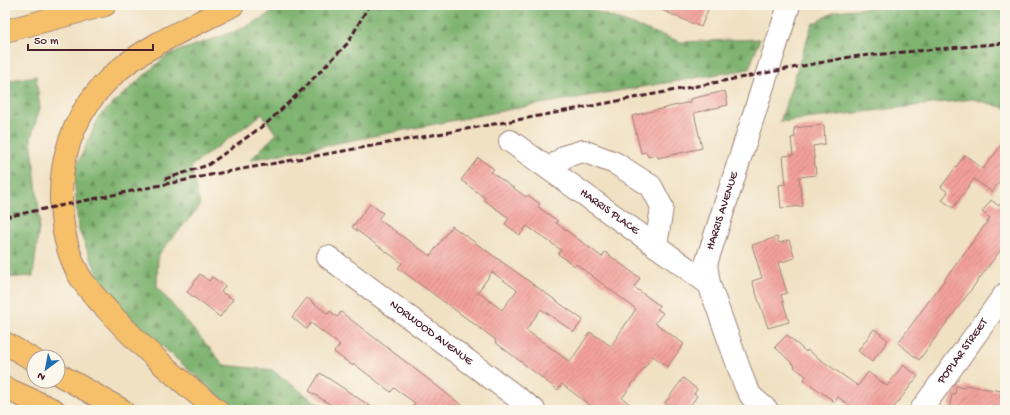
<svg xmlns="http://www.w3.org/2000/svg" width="1010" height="415" viewBox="0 0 1010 415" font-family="'Gochi Hand',sans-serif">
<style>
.forest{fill:url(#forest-firs);stroke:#64694e}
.building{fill:url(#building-hatch);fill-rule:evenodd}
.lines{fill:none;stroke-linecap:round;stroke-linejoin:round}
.minor-casing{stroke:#9d8077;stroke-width:24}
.highway-casing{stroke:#9d8077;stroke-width:24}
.minor{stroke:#fff;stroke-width:22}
.highway{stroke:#f6c06b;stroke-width:22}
.rail{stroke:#4a1f2b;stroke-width:3;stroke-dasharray:6 3;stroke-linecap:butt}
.labels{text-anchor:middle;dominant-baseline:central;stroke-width:4;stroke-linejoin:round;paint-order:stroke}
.street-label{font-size:12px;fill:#4a1f2b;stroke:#fbf7ec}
</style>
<defs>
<pattern id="forest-firs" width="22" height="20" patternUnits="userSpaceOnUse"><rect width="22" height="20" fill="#7eb370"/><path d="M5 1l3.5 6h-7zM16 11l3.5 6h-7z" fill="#69915c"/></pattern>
<pattern id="building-hatch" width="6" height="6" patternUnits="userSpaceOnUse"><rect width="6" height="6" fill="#f3a09b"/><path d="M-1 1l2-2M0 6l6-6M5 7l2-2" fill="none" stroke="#c7827f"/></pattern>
</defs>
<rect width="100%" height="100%" fill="#fbf7ec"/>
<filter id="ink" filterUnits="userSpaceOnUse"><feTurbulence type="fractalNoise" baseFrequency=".025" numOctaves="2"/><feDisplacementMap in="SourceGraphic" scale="8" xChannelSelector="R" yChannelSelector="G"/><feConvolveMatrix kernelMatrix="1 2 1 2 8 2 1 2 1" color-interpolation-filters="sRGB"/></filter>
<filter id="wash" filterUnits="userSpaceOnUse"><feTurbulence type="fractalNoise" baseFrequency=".012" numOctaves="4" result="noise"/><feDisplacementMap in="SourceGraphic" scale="16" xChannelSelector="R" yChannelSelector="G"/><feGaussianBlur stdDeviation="0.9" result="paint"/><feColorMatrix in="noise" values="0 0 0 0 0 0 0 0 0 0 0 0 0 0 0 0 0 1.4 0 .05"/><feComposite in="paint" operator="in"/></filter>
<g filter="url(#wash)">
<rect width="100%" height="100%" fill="#f0e1c3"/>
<!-- forest -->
<path class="forest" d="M285,5H578L681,42L760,39L749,69L528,106L250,160L276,134L262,114L191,166L200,206L158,255L157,287L224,365L272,370L326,410H237L218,396L107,297L78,228L74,172L99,116L167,55L244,28Z
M897,5H1005V108L973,99L780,122L812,24L836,11Z
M36,76L40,108L31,138L40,220L33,276L5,278V81Z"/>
<g id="blocks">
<!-- building -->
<path class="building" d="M650,5H710L701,27Z
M725,91L728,105L694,113L702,148L658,158L657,155L648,157L646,152L641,153L632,116L690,102V99Z
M824,125L825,144L813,146L816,175L799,177L803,206L781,208L779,185L786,184L783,156L793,155L791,138L795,137L794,128Z
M1005,140V174L992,192L974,179L953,208L942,200L948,192L941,187L965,155L983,169Z
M478,158L494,169L491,172L526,197L528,195L540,204L538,207L558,221L556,223L570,233L602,257L605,252L640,278L634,287L660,306L657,309L663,313L655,323L684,344L667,367L653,356L622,398L638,410H596L562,384L558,390L495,342L496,340L398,268L402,263L352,227L370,204L383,213L378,219L430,256L452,226L583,320L574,332L541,309L526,330L570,362L590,332L611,346L636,309L576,264L575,266L558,254L561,250L527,226L520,235L505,224L509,218L484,200L485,198L461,180ZM492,272L517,290L502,310L478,292Z
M1005,197V244L919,360L898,343L990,218L982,212L991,200L999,206Z
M777,237L779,243L789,240L795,258L778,263L787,293L781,295L789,322L768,328L752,281L762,278L752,245Z
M200,274L209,281L212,277L225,286L221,292L233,299L220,317L187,292Z
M307,298L328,314L330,311L337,317L341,312L468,410H410L415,403L394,388L391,392L354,364L353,366L334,352L340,345L311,323L306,329L292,317Z
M874,329L888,340L872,362L858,351Z
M787,335L806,352L807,350L858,386L868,372L887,386L903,365L918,376L892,410H856L838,397L835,402L804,380L806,376L794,367L795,366L775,347Z
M320,373L337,384L376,410H339L309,391Z
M683,378L697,389L694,394L697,396L687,410H675L665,403Z
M965,385L1001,391L1000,395L1005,396V410H949L952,394H955L956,386L964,388Z"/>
</g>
</g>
<g filter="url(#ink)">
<use href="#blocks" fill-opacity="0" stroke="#9d8077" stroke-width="1"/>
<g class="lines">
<!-- minor casing -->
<g class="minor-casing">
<g id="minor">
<path id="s1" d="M510,141L709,284"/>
<path d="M549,169L566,156L583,151L615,163L651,186L662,207L656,246"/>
<path id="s2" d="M328,257L534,410"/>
<path id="s3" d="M767,410L751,396L745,385L709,284L706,264L789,5"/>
<path id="s4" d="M921,410L1005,294"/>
</g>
</g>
<!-- highway casing -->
<g class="highway-casing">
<path id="highway" d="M5,31L105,5
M5,343L34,360
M58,374L122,410
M5,388L54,410
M217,410C181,381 146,352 114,317C102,304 88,291 79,275C62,244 58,204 63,169C69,129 89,95 120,69C153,42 196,25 233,5"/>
</g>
<!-- minor -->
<use href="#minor" class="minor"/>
<!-- highway -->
<use href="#highway" class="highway"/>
<!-- rail -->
<path class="rail" d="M165,179L208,165L267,123L303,89L348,43L369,5
M5,217L220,173L528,118L850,57L1005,43"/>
</g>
</g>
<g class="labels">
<!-- street labels -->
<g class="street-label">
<text stroke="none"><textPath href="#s3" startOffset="217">HARRIS AVENUE</textPath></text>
<text stroke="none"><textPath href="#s1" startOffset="122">HARRIS PLACE</textPath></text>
<text stroke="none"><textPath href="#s2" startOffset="128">NORWOOD AVENUE</textPath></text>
<text stroke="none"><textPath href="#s4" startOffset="72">POPLAR STREET</textPath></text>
</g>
</g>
<!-- margin -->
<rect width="1010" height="415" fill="none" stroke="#fbf7ec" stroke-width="20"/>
<!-- north arrow -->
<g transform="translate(46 369) rotate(212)"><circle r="19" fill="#fbf7ec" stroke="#b4a19f"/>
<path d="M0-3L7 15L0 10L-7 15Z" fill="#1f6fb2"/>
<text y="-6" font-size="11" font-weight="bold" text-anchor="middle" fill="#4a1f2b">N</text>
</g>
<!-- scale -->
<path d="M28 44v6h125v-6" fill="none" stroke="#4a1f2b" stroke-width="2"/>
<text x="34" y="44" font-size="12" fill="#4a1f2b" stroke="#fbf7ec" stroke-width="3" paint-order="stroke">50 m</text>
</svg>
